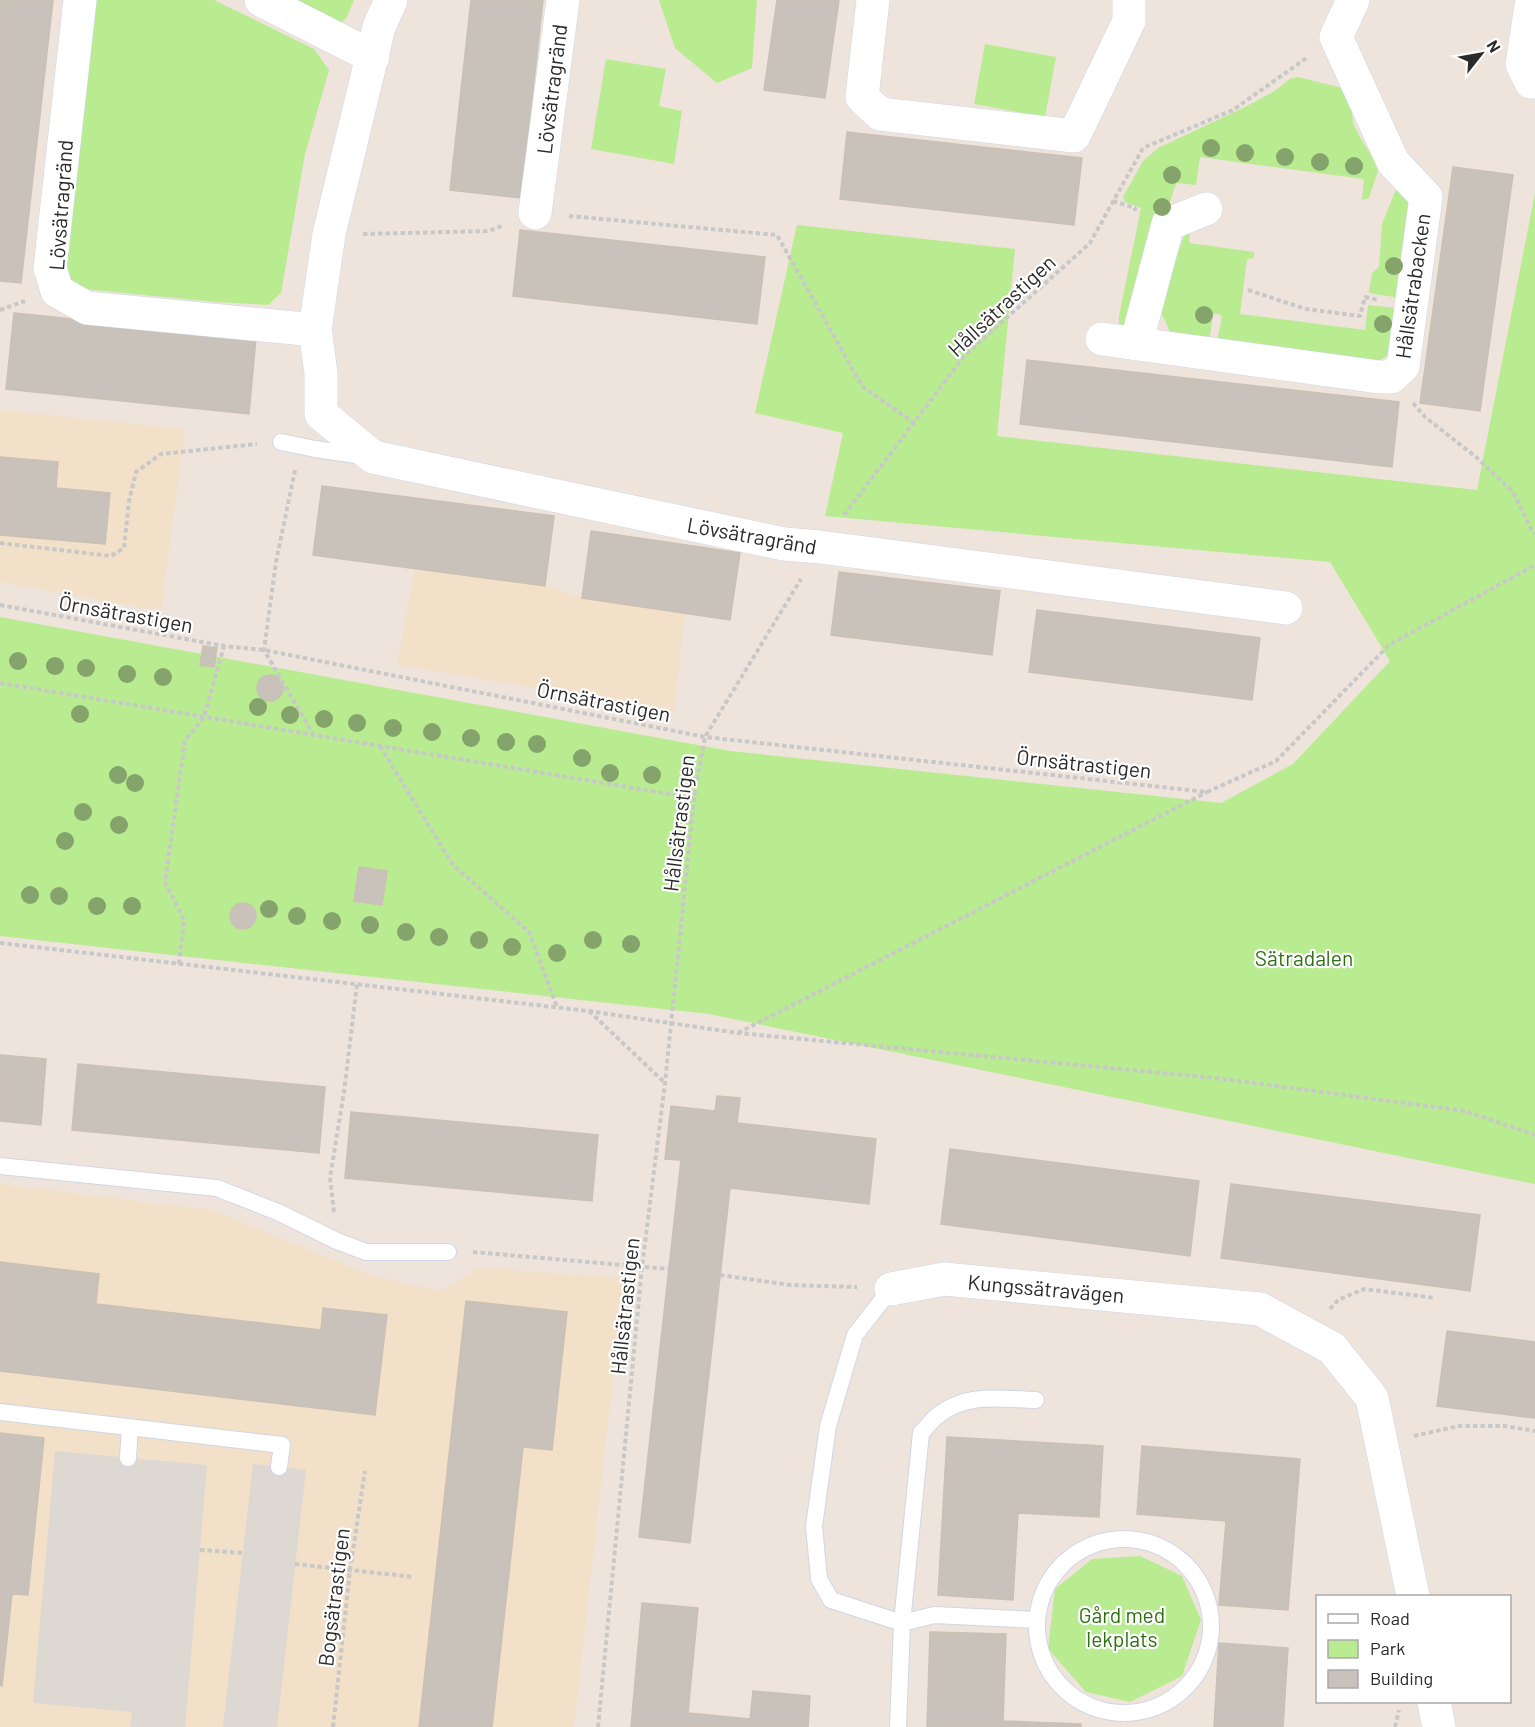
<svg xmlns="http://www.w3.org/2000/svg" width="1535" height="1727" viewBox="0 0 1535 1727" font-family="Barlow,sans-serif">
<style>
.education{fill:#f2e0c9}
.green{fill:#b9eb91}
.plaza{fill:#ded8d3}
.building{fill:#c9c2ba;stroke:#cac0b4;stroke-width:1.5}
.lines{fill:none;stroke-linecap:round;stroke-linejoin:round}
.lane-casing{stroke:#d0d6e5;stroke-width:18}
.street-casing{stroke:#d0d6e5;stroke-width:34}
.path{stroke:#c8c8c8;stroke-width:4;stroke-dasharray:4.5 3;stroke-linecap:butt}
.lane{stroke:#fff;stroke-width:16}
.street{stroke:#fff;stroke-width:33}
.tree{fill:#85a46c}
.labels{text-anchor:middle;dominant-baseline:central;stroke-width:4.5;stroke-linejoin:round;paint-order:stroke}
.street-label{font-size:21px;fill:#2b2b2b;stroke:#fff}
.park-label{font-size:21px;fill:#2f7012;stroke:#fff}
</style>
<rect width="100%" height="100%" fill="#eee4db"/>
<!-- education -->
<path class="education" d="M0,410L185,429L161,611L0,582Z
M415,569L545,586L582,598L685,613L674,711L397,665Z
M0,1184L212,1210L373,1276L441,1291L479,1268L624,1278L574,1727H0Z"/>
<!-- green -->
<path class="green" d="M92,0H214L314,49L329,70L305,154L281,293L268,305L216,302L63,287Z
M261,0H354L346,19L327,32Z
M659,0H757L752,68L717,83L675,48Z
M985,44L1056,57L1045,117L974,104Z
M606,59L666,69L659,106L682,111L674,164L591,149Z
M1298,77L1350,90L1353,123L1361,139L1373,158L1378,171L1369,198L1362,200L1364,179L1200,157L1196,185L1176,183L1131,325L1125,326L1119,324V316L1141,208L1125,202L1123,197L1143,161L1158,148L1245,107L1273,92L1290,79Z
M1398,184L1412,188L1406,299L1369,293L1372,273L1379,267L1382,224Z
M1535,193V1184L709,1014L0,936V617L730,751L1221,803L1293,764L1390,661L1330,562L825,516L843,433L755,413L797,225L1015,249L997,436L1477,490Z
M1188,224L1191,225L1189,243L1254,252V258L1247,259L1240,314L1365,330L1368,305L1405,309L1389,355L1378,361L1216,346L1222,317L1219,314H1213L1209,344L1183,342L1169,330L1161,312L1164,294Z
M1140,1556L1182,1576L1201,1620L1182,1676L1130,1702L1086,1692L1048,1649L1055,1589L1092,1559Z"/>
<!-- plaza -->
<path class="plaza" d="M55,1451L207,1465L185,1727H130L132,1712L33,1703Z
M253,1464L306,1470L277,1727H223Z"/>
<!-- building -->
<path class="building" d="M0,0H53L21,283L0,281Z
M471,0H543L521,198L450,190Z
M777,0H839L825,98L764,90Z
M847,132L1082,158L1074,225L840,199Z
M1453,167L1513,175L1480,411L1420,403Z
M520,230L765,257L757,324L513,296Z
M14,313L256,338L249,414L6,389Z
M1027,360L1399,402L1392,467L1020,424Z
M0,457L58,462L56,488L110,493L105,544L0,535Z
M322,486L554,516L545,586L313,555Z
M591,531L740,553L730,620L582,598Z
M839,572L1000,591L992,655L831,635Z
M1037,610L1260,638L1252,700L1029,672Z
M203,646L217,648L214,667L200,665Z
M257 688a13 13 0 1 1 26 0a13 13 0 1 1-26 0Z
M359,867L387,871L382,905L354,901Z
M230 916a13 13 0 1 1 26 0a13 13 0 1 1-26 0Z
M0,1055L46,1059L41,1125L0,1121Z
M78,1064L325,1087L319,1153L72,1130Z
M717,1096L740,1098L737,1123L876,1139L869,1204L730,1188L690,1543L639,1537L681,1160L665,1159L671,1106L715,1111Z
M351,1112L598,1135L592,1201L345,1178Z
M950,1149L1199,1181L1190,1256L941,1224Z
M1231,1184L1480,1215L1470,1291L1221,1258Z
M0,1262L99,1274L96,1304L321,1330L323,1308L387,1315L375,1415L0,1371Z
M466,1301L567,1312L552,1450L523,1447L492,1727H419Z
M1447,1331L1535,1342V1418L1437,1406Z
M0,1433L44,1438L28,1595L12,1594L2,1686L0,1685Z
M947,1437L1103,1446L1099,1517L1018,1513L1013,1600L938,1595Z
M1142,1446L1300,1459L1288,1610L1219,1605L1226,1521L1137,1514Z
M642,1603L698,1608L688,1713L750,1719L753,1691L810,1696L808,1727H631Z
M930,1632L1006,1634L1003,1721L1081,1724V1727H927Z
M1219,1643L1288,1648L1283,1727H1214Z"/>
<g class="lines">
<!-- lane casing -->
<g class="lane-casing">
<path id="lane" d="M281,442L315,449L363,456
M0,1166L217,1188L280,1213L337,1241L366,1252H448
M891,1289L855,1335L828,1426L814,1526L819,1579L831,1600L902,1623L934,1615L1037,1620
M0,1412L282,1445L279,1467
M128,1458L130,1427
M1037 1626a87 87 0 1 1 174 0a87 87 0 1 1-174 0Z
M898,1727L902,1623L921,1433C926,1428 931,1421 937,1416C967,1392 1000,1399 1036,1400"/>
</g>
<!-- street casing -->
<g class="street-casing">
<path id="street" d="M80,0L50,268L57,291L87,308L315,330
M261,0L373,57
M391,0L379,27L329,234L315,330L321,373V414L373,457L784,544L820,547L1286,608
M873,0L862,97L880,114L1074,136L1129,21V0
M1532,0L1522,64L1531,82H1535
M535,213L563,0
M1102,339L1379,377H1391L1403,366L1426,197L1393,162L1336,37L1353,0
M1136,344L1168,224L1206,209
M891,1289L944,1279L1260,1309L1332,1348L1372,1398L1413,1596
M1434,1702L1439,1727"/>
</g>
<!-- path -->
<path class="path" d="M1113,201L1135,208V211
M569,216L777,235L862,386L914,423
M363,234L489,231L504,225
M1248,290L1306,309L1360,316L1365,297L1378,300
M0,310L25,301
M1413,403L1425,417L1476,457L1513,492L1532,531L1535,534
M295,470L276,562L264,650L313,734
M844,515L965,355L1090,243L1143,148L1233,110L1308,57
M0,543L111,556L124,548L129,501L136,472L161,454L257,444
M0,605L224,646L264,650L705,737L1207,792L1276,761L1389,645L1535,565
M0,683L694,798
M380,746L453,865L529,932L557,1007
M0,943L588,1011L738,1033L1216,1078L1465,1111L1535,1135
M179,964L184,920L165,882L185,740L204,717L224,646
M589,1011L665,1083
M738,1033L1207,792
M334,1212L330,1178L344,1092L357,984
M473,1252L669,1269
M720,1275L790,1285L857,1287
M1330,1309L1338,1300L1364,1289L1435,1298
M1414,1436L1459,1426H1505L1535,1431
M200,1550L243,1553
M295,1564L414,1577
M333,1727L350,1570L365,1471
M598,1727L642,1267L665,1083L694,798L705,737L801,579
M1395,1727L1399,1710"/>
<!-- lane -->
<use href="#lane" class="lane"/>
<!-- street -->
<use href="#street" class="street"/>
</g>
<!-- trees -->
<g class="tree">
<circle cx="1211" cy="148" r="9"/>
<circle cx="1245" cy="153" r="9"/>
<circle cx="1285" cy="157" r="9"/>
<circle cx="1320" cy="162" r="9"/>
<circle cx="1354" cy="166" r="9"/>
<circle cx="1172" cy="175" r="9"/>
<circle cx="1162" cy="207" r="9"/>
<circle cx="1394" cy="266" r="9"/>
<circle cx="1204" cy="315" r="9"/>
<circle cx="1383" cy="324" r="9"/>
<circle cx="18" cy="661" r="9"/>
<circle cx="55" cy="666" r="9"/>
<circle cx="86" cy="668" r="9"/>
<circle cx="127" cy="674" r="9"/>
<circle cx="163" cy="677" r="9"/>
<circle cx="258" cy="707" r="9"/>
<circle cx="80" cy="714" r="9"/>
<circle cx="290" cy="715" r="9"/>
<circle cx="324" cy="719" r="9"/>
<circle cx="357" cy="723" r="9"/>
<circle cx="393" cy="728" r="9"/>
<circle cx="432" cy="732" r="9"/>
<circle cx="471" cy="738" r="9"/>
<circle cx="506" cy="742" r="9"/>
<circle cx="537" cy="744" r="9"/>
<circle cx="582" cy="758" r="9"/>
<circle cx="610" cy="773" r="9"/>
<circle cx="118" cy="775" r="9"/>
<circle cx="652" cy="775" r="9"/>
<circle cx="135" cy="783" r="9"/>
<circle cx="83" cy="812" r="9"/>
<circle cx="119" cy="825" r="9"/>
<circle cx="65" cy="841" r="9"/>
<circle cx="30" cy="895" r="9"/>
<circle cx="59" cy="896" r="9"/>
<circle cx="97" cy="906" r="9"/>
<circle cx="132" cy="906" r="9"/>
<circle cx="269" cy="909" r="9"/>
<circle cx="297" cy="916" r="9"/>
<circle cx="332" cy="921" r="9"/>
<circle cx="370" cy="925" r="9"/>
<circle cx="406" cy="932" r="9"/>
<circle cx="439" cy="937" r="9"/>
<circle cx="479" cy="940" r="9"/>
<circle cx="593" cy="940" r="9"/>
<circle cx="631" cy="944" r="9"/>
<circle cx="512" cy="947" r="9"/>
<circle cx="557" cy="953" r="9"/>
</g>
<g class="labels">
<!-- street labels -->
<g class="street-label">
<text transform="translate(551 89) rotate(-83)">Lövsätragränd</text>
<text transform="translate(60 205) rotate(-86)">Lövsätragränd</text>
<text transform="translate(1412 286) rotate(-82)">Hållsätrabacken</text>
<text transform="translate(1001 305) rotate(-43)">Hållsätrastigen</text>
<text transform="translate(752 535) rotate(10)">Lövsätragränd</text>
<text transform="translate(126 613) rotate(10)">Örnsätrastigen</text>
<text transform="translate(604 701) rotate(11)">Örnsätrastigen</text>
<text transform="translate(1084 763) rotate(6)">Örnsätrastigen</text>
<text transform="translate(678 823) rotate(-83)">Hållsätrastigen</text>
<text transform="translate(1046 1288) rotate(5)">Kungssätravägen</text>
<text transform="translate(624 1306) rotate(-84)">Hållsätrastigen</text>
<text transform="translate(333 1597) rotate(-83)">Bogsätrastigen</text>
</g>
<!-- park labels -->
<g class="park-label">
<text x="1304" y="957">Sätradalen</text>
<text x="1122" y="1614">Gård med<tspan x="1122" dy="24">lekplats</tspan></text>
</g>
</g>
<!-- legend -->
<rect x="1316" y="1595" width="195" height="108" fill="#ffffff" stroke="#aaaaaa" stroke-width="1.5"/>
<rect x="1328" y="1614" width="30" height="9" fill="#ffffff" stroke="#aaaaaa" stroke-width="1.5"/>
<text x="1370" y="1625" font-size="18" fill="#2b2b2b">Road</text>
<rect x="1328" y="1640" width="30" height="18" fill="#b9eb91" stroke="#aaaaaa" stroke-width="1.5"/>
<text x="1370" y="1655" font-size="18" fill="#2b2b2b">Park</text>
<rect x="1328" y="1670" width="30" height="18" fill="#c9c2ba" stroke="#aaaaaa" stroke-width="1.5"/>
<text x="1370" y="1685" font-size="18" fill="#2b2b2b">Building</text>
<!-- north arrow -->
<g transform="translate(1481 54) rotate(59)" stroke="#ffffff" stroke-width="4.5" paint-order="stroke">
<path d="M0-4.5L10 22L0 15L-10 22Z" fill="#2b2b2b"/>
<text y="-9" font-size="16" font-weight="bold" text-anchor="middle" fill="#2b2b2b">N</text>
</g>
</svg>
